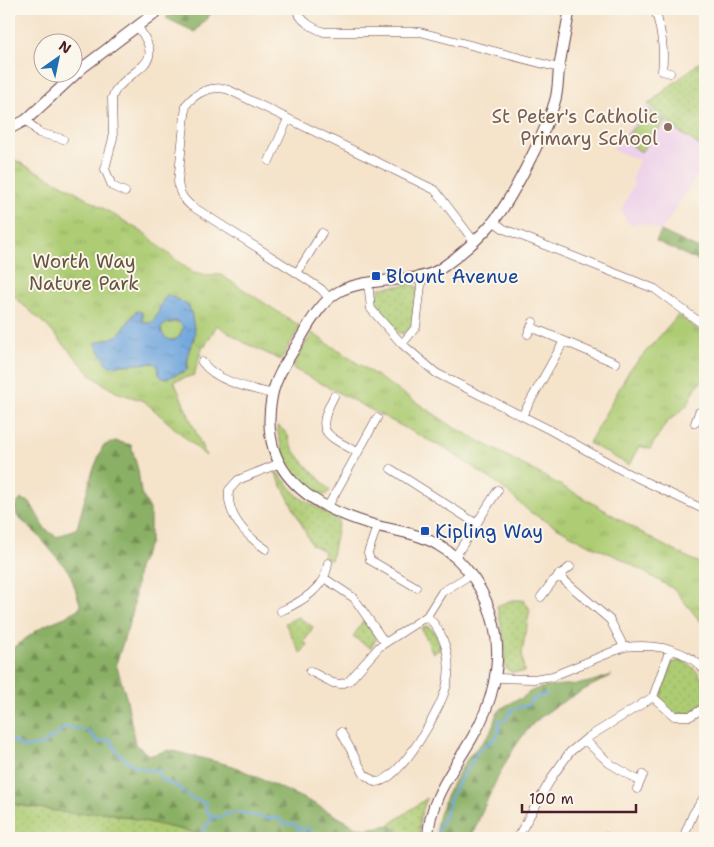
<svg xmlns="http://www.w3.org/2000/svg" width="714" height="847" viewBox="0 0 714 847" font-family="'Shantell Sans',sans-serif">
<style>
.built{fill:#edd0e9}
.grass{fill:url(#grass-dots);stroke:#7c764f}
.forest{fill:url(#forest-firs);stroke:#6a6848}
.park{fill:url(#park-tufts);stroke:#7c764f;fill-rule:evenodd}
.garden{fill:#adcc73;stroke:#7c764f}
.water{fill:url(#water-ripples);stroke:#5c6284;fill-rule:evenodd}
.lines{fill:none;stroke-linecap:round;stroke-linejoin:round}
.stream{stroke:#6fa6dd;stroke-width:2.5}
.street-casing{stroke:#643c43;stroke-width:9}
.secondary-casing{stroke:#643c43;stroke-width:12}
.street{stroke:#fff;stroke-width:8}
.secondary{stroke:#fff;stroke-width:10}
.education-dot{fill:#8d6e63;stroke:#fbf7ec;stroke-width:2}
.transit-dot{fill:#1a4fb4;stroke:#fbf7ec;stroke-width:2}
.labels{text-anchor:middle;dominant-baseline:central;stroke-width:4;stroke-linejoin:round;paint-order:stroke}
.education-label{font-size:19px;fill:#785e54;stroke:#fbf7ec;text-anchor:end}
.park-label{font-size:19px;fill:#685341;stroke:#fbf7ec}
.transit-label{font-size:19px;fill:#164399;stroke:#fbf7ec;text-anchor:start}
</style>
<defs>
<pattern id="grass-dots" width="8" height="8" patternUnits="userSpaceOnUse" patternTransform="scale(1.25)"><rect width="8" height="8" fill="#adcc73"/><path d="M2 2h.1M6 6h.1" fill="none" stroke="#96af64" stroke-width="1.8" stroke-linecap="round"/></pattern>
<pattern id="forest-firs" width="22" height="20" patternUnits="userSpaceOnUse" patternTransform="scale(1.25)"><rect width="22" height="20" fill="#8ab065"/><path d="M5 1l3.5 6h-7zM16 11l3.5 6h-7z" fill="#738f53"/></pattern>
<pattern id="park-tufts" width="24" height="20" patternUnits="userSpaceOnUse" patternTransform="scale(1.25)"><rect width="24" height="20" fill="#adcc73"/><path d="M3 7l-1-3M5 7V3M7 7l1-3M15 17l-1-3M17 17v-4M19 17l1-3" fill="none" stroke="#96af64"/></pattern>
<pattern id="water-ripples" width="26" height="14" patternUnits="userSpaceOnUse" patternTransform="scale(1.25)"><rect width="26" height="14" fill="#6fa6dd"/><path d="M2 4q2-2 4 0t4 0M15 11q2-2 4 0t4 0" fill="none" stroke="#5d87b3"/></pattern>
</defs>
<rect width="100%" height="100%" fill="#fbf7ec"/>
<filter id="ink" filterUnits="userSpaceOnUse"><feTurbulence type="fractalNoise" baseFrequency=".02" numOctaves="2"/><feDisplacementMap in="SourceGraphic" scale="10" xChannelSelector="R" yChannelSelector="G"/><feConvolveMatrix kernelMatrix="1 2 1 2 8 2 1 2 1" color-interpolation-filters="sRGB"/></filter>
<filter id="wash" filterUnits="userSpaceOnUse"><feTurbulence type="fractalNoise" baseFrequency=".0096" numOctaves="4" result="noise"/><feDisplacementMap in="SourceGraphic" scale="20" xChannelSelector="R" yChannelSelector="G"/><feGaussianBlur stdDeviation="1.12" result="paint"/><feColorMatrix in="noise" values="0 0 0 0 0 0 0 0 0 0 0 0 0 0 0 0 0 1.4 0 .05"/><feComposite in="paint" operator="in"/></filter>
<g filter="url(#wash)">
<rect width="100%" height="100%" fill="#f5e3ca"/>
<!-- built -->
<path class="built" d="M705,58V163L661,231L640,222L634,225L628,223L621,211L634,184L632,182L633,175L639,160L612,150L648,104Z"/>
<!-- grass -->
<path class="grass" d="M705,58V149L678,131L648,104Z
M413,284L418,288L413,326L403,334L397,332L375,308L374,301L380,288Z
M277,426C292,434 286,438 294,450C304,465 319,477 330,491L324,496C297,493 279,449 277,426Z
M275,472L279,474L299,497L339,520L331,560L323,558L324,551L312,545Z
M512,600H523L530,609L522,652L524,672H510L504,665L505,645L497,606Z
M298,617L313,627L304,642L307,644L301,654L285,623Z
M364,619L376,639L371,648L353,637Z
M427,626L434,631L441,649L433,653L421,628Z
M681,660C703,672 705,680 705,703L688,714L674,713L660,699L672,663Z
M427,798L420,818L419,838H409L389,825Z
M10,804L76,814L104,812L218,838H9Z"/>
<!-- forest -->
<path class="forest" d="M173,9H215L195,32L166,18Z
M661,231L705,252V264L656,241Z
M115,441L131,445L138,470L141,493L150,509V542L138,568L133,611L116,664L127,700L135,744L147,754L152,755L169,750L233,766L313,803L358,828L368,829L389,825L409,838H218L104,812L76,814L14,804L9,806V651L43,626L65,617L81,607L70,573L38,535L17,516L15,506L21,499L30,502L45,529L57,537L77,528L92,473L103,446Z
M612,675C586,689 558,702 536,721C507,748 486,803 471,838C463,838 447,841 440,836C426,824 462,766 471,754C477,747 484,742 489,734C498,721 491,713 509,704C514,701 514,699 522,699C534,682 566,687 585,683C594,681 603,678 612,675Z"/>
<!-- park -->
<path class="park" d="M9,157L73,190L147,235L162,249L193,273L203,275H221L300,326L281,360L245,343L217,325L205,346L203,345L194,375L174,381L206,456L144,401L116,392L92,376L48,327L9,292ZM167,295L187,304L191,311L194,339L188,353V367L185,372L162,378L159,375L158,367L154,363L131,364L105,358L102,352L112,338L120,334L134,313L137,311L143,314L142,321L151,323L157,318Z
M678,315L705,335V379L696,387L687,406L666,423L650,449L639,446L629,465L589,443L629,371Z
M180,322L184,329L178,339L169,340L163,336L161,328L164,324Z
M312,333L452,426L591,502L659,543L705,566V625L699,620L675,590L620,558L585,543L530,512L497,483L447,450L294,369L293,366Z"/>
<!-- garden -->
<path class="garden" d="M649,109L665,122L641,152L624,139Z"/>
<!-- water -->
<path class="water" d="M167,295L187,304L191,311L195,334L188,353L187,370L168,378H162L159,375L158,367L154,363L110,366L107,364L95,343L117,336L137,311L142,312V320L144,323H151C160,316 159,302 167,295ZM177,321L183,326L180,336L173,341L166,338L161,332V328L167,323Z"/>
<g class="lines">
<!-- stream -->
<path class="stream" d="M9,738L24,748L45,744L48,739H52L65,727L87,730L99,742L110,739C117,757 138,773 159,770L161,779L178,787L191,798L206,803V811C209,814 212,817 216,817C223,818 225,814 231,813C246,810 260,821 278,818L285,824H294L299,829H309L316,838
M437,831C446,819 448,802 455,789C461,776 471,765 477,753C482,744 495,743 499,732C500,728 498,725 499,721L507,719L511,710L528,705L532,700L546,694
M201,838L202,832L213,817"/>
</g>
</g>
<g filter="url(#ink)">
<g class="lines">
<!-- street casing -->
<g class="street-casing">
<path id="street" d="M296,9C302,22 311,27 324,32H420L559,68
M655,9C661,30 665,49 662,71L670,73
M26,120L39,133L63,139
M269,161L288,119
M125,192L112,186L105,169L113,138L112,98L115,91C137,63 166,66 138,27
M493,221L504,229L655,289L705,326
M297,273L322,233
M368,282L371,309L402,344L436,373L550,430L625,472L705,510
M329,298L321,289L297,273L190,205C182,198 179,192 178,182L186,105C196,92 212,85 229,90L435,190L473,240
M531,327L616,363
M528,334L533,322
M402,344L416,327L422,277
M202,362C217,382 249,388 273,394
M334,396C315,432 324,434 357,452
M522,416L564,341
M695,423L699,412
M391,469L477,524
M327,508L377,418
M377,526L368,553L370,560L416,587
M266,549C246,536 226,515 229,490L238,480L280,463
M455,557L498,490
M558,575L610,620L624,647
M324,578L354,598L385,643
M541,597L553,581L570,567
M281,611C301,602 326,588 328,563
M310,671L333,683L341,684L349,681L379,647L427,616L442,592L470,575
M495,678L533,679L553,676L624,647C653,644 685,647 705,671
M653,697L674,716H691L705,707
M341,732L364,774L375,782C399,784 444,705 447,683C452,659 445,633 427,616
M585,740L609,763L639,781
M637,789L643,775
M517,838L554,774L570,752L587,738L653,697L670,649
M605,838L606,837
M683,838L693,814L705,796"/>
</g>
<!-- secondary casing -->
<g class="secondary-casing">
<path id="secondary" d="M9,129L26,120L82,68L160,9
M428,838C429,799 453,771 472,738C492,705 503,663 494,625C487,594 467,561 438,545C418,533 396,531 374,525C310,507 257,472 272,396C276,376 289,358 299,341C330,286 340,285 401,279C416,278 431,276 443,267C460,255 480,237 493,222C512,199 549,126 556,97C558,88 558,78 559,69C562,49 566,29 570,9"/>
</g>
<!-- street -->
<use href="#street" class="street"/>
<!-- secondary -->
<use href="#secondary" class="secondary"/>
</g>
</g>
<!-- markers -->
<circle class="education-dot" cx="668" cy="127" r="5"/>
<g class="transit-dot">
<rect x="371" y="271" width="10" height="10" rx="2.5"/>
<rect x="420" y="526" width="10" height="10" rx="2.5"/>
</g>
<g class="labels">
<!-- education labels -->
<g class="education-label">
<text x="658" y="116">St Peter's Catholic<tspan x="658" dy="22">Primary School</tspan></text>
</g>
<!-- park labels -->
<g class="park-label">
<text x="84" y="261">Worth Way<tspan x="84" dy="22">Nature Park</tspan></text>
</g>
<!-- transit labels -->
<g class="transit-label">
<text x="386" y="276">Blount Avenue</text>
<text x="435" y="531">Kipling Way</text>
</g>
</g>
<!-- margin -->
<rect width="714" height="847" fill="none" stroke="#fbf7ec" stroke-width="30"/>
<!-- north arrow -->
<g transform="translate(58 58) rotate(33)"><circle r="24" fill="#fbf7ec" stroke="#b4a19f"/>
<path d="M0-4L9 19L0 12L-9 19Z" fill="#1f6fb2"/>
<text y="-8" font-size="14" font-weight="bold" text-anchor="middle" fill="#4a1f2b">N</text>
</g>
<!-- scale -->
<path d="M522 804v8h114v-8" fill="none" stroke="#4a1f2b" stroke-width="2.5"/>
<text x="529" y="804" font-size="15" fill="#4a1f2b" stroke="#fbf7ec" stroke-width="4" paint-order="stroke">100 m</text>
</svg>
